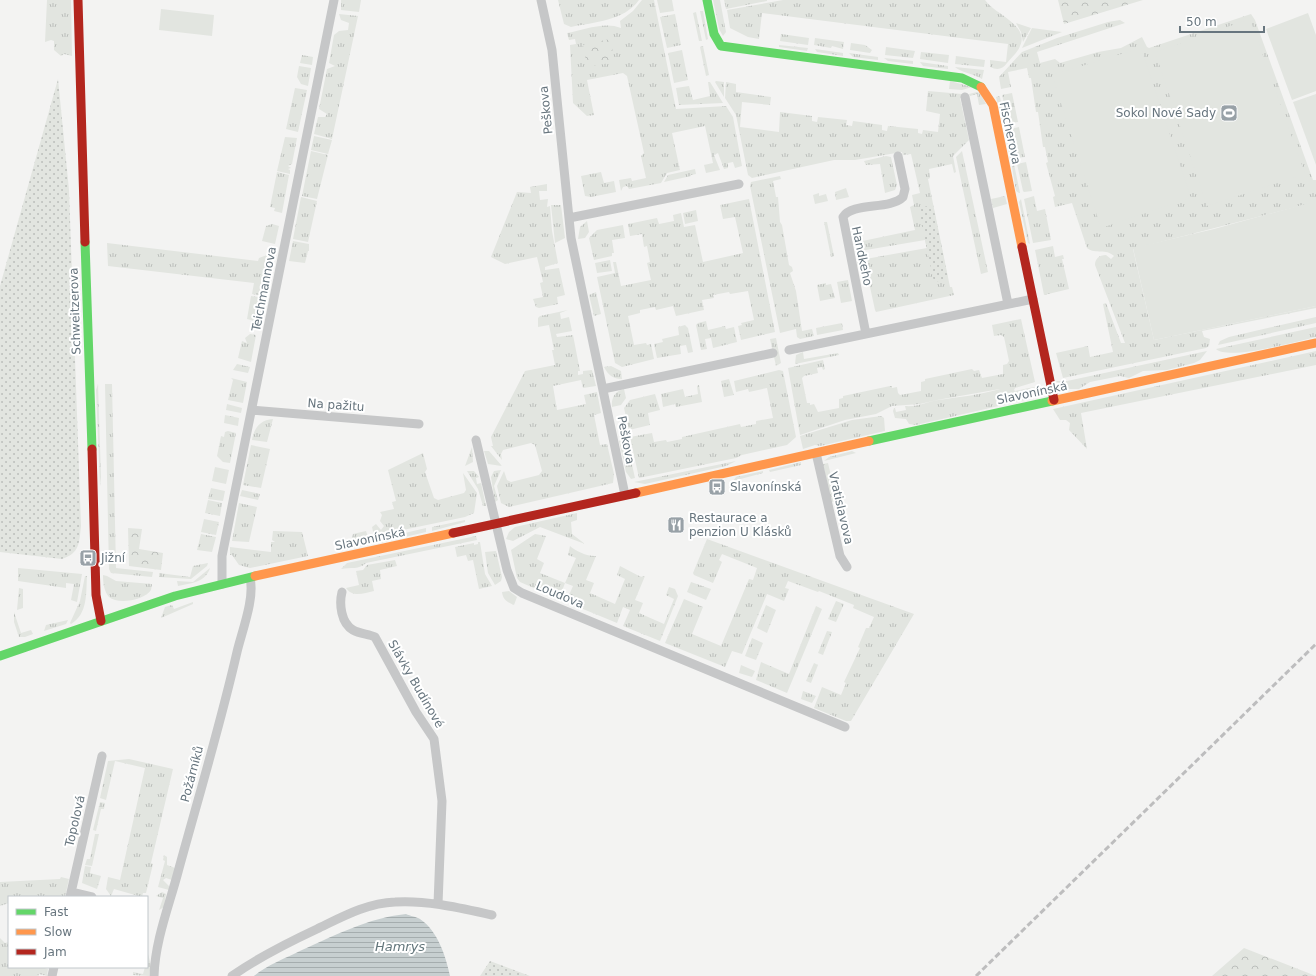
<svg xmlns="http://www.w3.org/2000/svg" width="1316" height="976" viewBox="0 0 1316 976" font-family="'DejaVu Sans',sans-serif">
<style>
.grass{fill:url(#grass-tufts)}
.park{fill:url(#park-crowns)}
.garden{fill:url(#garden-dots)}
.pitch{fill:#e2e5e0}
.water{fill:url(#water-rules)}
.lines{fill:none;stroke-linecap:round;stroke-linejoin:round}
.street{stroke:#c6c7c8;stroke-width:9}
.fast{stroke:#63d668;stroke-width:9}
.slow{stroke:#ff974d;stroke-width:9}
.jam{stroke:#b3261e;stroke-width:9}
.rail{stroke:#bdbdbe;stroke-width:3;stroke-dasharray:6 3;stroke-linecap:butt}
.labels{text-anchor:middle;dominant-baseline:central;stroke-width:4;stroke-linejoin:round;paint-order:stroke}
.street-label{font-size:12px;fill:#67757e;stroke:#fff}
.poi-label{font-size:12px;fill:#67757e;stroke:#fff;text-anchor:start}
.water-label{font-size:13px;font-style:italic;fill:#63767b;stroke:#fff}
</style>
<defs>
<pattern id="grass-tufts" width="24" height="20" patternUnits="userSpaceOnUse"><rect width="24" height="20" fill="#e2e5e0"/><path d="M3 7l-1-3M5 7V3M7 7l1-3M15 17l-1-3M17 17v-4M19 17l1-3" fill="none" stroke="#bbbebb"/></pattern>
<pattern id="park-crowns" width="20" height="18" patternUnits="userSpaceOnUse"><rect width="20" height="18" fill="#e2e5e0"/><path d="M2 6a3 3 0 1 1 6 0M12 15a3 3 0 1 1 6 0" fill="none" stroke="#bbbebb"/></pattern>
<pattern id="garden-dots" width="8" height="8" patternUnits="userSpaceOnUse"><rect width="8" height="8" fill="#e2e5e0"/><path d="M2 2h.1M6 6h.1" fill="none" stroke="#bbbebb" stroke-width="1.8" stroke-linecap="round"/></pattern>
<pattern id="water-rules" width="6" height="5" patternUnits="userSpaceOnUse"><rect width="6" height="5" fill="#c7cfd0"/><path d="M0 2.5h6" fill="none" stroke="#a5adae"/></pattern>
</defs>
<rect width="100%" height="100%" fill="#f3f3f2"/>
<!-- grass -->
<path class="grass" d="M47,0H71L72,56L64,54L61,56L54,50V41L51,40L45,42Z
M341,0H361L359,12L341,10Z
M558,0H639C624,21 594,22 571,27L564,24Z
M642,0H654L676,109L726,106L733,117L742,166L735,168L733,162L728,163V168L724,169L718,153L714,155L720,170L706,173L704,165L713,163L705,126L672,133L680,170L667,173L661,183L629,189L627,186L623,187L621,191L619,180L631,178L632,181L646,178L641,156L644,153L627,76L623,73L587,80L594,115L587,116L573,103L570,45L576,44L575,39L569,40L567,33C583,30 605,21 621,28L620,21L633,11Z
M657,0H672L674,11L660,13Z
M713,0H720L726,32L723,36L719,29Z
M724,0H767V1L726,9Z
M783,0H985C994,14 1030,25 1020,46C1018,52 1011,58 1007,63C1002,70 997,70 990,67V60L1006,62L1008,44L762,13L759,39L748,37L730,28L727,10Z
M700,11H703L708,39L706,40Z
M696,12L702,41H699L693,13Z
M339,14L358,16L332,139L314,134L318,117H325L327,114L319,109L327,69L335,66L329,63L334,35L339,31L348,30L349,23L341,20Z
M675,14L681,45L667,48L660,17Z
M1251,14L1255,20L1313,180H1316V202L1133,249L1154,340L1316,306V308L1202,331L1204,337L1210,339L1209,346L1206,348L1063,378L1056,353L1088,346L1090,357L1113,352L1103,304L1106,303L1121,343H1125L1095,265C1095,259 1099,255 1106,255L1111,259L1114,256C1106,248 1096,255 1087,248L1072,203L1055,207L1053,197L1055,196L1046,163L1048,162L1045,147H1043L1038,112H1036L1031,78H1029L1027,68L1008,72L1011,87L1001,89L999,77L1022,52L1057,38L1108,22L1120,20L1125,23L1037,52L1040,63L1055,59L1060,63L1098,52L1121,48L1142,37L1147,47L1149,48Z
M1016,23L1031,28L1023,42L1021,32Z
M1032,28L1062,32L1022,48Z
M781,34L809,38L808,45L780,41Z
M815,38L844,42L843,49L832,46L831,48L814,45Z
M851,43L865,45L872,50L870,53L850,50Z
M779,45L808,48L807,51L779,47Z
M703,46L709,75L706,76L700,47Z
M886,47L915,51L913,58L885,55Z
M815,49L843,53V56L817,52Z
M682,50L688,80L674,83L668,53Z
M921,52L949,55L948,63L920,59Z
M849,53L878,57V60L853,57Z
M302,55L313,57L312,65L300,63Z
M956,56L985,60L984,67L955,64Z
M884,58L913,61V64L888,61Z
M920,62L948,66V69L923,66Z
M299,66L311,68L308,86L301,84L297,77Z
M955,67L984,70L982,79C974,74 960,72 955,67Z
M716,81L724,82V97L715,82Z
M950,81L972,87L962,90L949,89Z
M708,82H710L723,103L679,105L676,88L689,86L693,100L710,96Z
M726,82L736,84V92L771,97L770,105L742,102L740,127L779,132L780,112L812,116V121L817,122L818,117L847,120L846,125L852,126L853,121L882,125V130L887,131L888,126L918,129V133L922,134L923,130L938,132L940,114L926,111L928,91L962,94L963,97L960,98L969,140L953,156L956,172L954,173L952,164L929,169L930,178L928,179L950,287H952L954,295L876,312L875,310L865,264L857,266V262L860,260L927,248L925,240L860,251L856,250L853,243L915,230L910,207L914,205L912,195L920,193L911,154L903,155L902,152L855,160H834L752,178L748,175L736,115L725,98Z
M295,88L307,90L298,132L286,129Z
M977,92L980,93L986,104L979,105L977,94L970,96L969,94Z
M1012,93L1018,122L1009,123L1002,95Z
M999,96L1000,97L1005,124L1003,123L996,97Z
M1019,127L1025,157L1016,158L1010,129Z
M1005,130H1007L1013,159L1010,158Z
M314,136L332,140L328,154L311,150Z
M285,137L297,138L292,164L288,166L291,168L288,169L290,170V174L277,171Z
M311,151L328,155L317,199L302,196Z
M962,151L988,272L981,274L956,157Z
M886,156L891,157L897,185L895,190L885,193L880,164L866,165L864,161Z
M1026,162L1032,191L1024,192L1023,191L1017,164Z
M1014,164L1020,193H1019L1016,191L1012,167Z
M695,169L696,174L691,175V176L664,182L668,175Z
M277,172L289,175L282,213L274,211L275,208L270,207Z
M601,172L604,183L614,181L616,192L591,197L585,196L581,176Z
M780,176L781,179L773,181L776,197H778L780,222L782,225L789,265L792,267L793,271L790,273L796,291L802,331L812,329L814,336L800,339L797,337L796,329L780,333L750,186L751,182Z
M547,184V191H539L540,200L548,199L547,207L550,206L552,231L558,263L545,267V270L559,268L565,295L557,297L558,304L539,308L536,307L533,299L543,297L540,283L543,282L537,257L505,264L491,257L517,192L531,193L530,187Z
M846,188L849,197L836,200L835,192Z
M819,193V196L826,194L828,201L815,204L813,195Z
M1005,196L1007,204L993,208L991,199Z
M1034,196L1037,211L1045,209L1051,240L1033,243L1024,199Z
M301,197L317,201L308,242L293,239Z
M749,199L775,332L741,340L738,326L742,325L741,323L754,320L748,291L730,294L729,292L713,295L714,298L702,300L704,310L676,316L673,306L656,310L655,307L640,310V313L628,316L634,345L646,343L647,345L651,344L654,359L622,367L615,363L597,277L615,273L613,262H616L621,286L651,280L647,263L650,262L647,246L644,247L642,234L630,236L628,224L657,218L659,224L674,221L673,215L681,213L684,227L695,225L703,262L743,253L735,217L723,219L720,205Z
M1021,199L1030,244L1028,243L1019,202Z
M551,205H561L565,238L555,243Z
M696,210L698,221L685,224L683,213Z
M587,221L589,232L585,238L578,239L580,227Z
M824,222H827L834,256L831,257Z
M272,224L279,226L275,244L262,241L266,226Z
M623,225L625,238L612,240L614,253H612V256L594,260L589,238L597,230Z
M293,241L309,244V251H308L305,263L289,261Z
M107,243L258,261L259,258L267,255H273L264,296L252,294L254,283L108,266Z
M1053,246L1055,257L1063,255L1064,259H1062L1069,289L1044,295L1035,250Z
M610,260L612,271L597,273L595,263Z
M848,280L852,301L841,303L837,282Z
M826,283V285L831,284L835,298L820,301L817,285Z
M596,292L601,314L594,316L589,295Z
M251,296L264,298L259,322L247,319Z
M568,310L560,313L561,319L569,317L572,331L556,334L557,337L573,335L580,371H578V375L583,374V371L592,370L596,386L583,388L581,380L553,386L557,410L586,404L584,395L597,392L601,413L594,415L600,445L607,444L614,474L613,483L509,507L501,503L497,486L504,471L507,480L511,482L539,475L542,471L535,445L531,443L503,450L501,454L502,460L491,446H493L491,437L525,371L555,365L552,350H554L549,325L538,327V318L540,316Z
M1316,317V323L1218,345L1220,341L1229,337Z
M1021,319L1035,382L1015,388L1014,390L1015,391C1024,390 1035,385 1043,388L1039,395L1033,398L916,425L909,424L906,419L895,418L893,411L894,408L902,407L895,408L896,412L906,410L905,406C918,407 926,402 938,400C959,397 980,395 1000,389L937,400L920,404L892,406L876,414L845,420L800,435L788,368L823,360L825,369L823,370L822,367L817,368L818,373L804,376L802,378L807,403H810V405L814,404L818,412L839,408V399L843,398V396L890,386H892V388L897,387L898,393L900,395L921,391V382L925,381V379L972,369L974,371L979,370L982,378L1003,374V365L1007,364L1009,361L1004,337L1001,335L994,336L992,325Z
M706,321L708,330L725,326L726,329L734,327L737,342L713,348L711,338L705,339L707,349L701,350L696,325L698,323Z
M842,323L843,330L817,335L816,328Z
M685,325L688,328L693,352L688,353L686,345L680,346L681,354L657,358L654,344L663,342L662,339L679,335L678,327Z
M1316,327V337C1298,341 1229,361 1216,349Z
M250,334L256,335L251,362L238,358L242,341L247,343L245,338Z
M776,338L781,363L776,366L770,339Z
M1207,351L1200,360L1194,363L1167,370L1143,371L1129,378L1120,376L1090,382L1079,389H1066L1056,381H1067Z
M1316,351V365L1081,413L1087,449L1069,430L1070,423L1066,420H1060L1053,409Z
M803,352L804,359L838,353L839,355L795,364L796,355Z
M237,364L250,367L248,373L233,370Z
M611,366L621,371L622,379C613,379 608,375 604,367Z
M779,370L783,371L796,437L787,445L742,455L736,458L639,478L630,437L652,433L654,442L666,440L667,442L682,439V437L740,424L741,427L756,424V421L773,418L767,388L749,392L748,389L736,392L734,381Z
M231,378L247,382L243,403L228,400L233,380Z
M729,379L734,395L724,397L721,381Z
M98,384L101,477L100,486L96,390Z
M105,384H112L116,568L153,572L152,577L111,573L109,569Z
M699,385L702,402L676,407L675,404L663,407L661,394L683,389L685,397L698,394L697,386Z
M624,389L626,398L621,405L612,407C611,398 615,391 624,389Z
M655,394L660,410L648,413L650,425L629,430L624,408L630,400Z
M227,404L242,408L241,413L226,410Z
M225,415L239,418L238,426L224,423Z
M881,416L884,418L885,431L820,446L815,445L803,449L800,436L852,420Z
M273,419L267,442L252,440C254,428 260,420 273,419Z
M228,431L236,433L230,463L223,462L217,456L221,436L224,437L225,432Z
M626,438L635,478L631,479L626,472L619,441Z
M251,445L270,449L261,488L243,485Z
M472,447L473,462L465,466Z
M484,451H489L502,466L488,464Z
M852,451L856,453L824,461L829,457Z
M423,453L427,469L425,472L434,498L438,500L464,493L466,490L463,473L477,493L474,513L465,517L374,536L372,527L376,524L381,530L384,526L380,521L382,515L380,512L394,509L392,502L396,501L388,470Z
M736,461L726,466L645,484L634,482Z
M801,462V465L770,472L769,470Z
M828,463L837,501L831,502L823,464Z
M215,467L229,470L226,484L212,481Z
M501,470L494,486L498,500L495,502L491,477L494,471Z
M467,471H474L479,477L476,478L477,484L481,483L486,506H483L478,489Z
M763,471V473L733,481L736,477Z
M211,488L225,491L223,501L208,499Z
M242,490L260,494L258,500L240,496Z
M208,500L222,503L220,516L205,513Z
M239,503L257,507L249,542L232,541Z
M577,513V520L571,522L572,534L585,544L540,527L513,541L506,539L509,532L515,527Z
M204,519L219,522L216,535L201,532Z
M465,520V522L432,531V527Z
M426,528V532L380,543L376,542L375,540Z
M273,531L302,532L308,556L250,568L239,565L232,555H230V547L271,552V542H275L272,540Z
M366,531L368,537L351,541L353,534Z
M201,534L216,537L212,552L197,550Z
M535,534L546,536L537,559L544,563L540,573L565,583L576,558L568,555L570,546C575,551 589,557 596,556L586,580L594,583L590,593L615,604L625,579L617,575L620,566L641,577L645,576L635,600L643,603L639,613L664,624L674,599L666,595L669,587L675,589L678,596L660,641L623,626L630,610L623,607L617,623L566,602L573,586L565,583L559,599L520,582L517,578L511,550Z
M476,536L477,540L366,563C359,570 351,567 341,569L347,563Z
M707,539L914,614L851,721H846L814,708L822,687L841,695L846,683L844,682L860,648L858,647L866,628H869L874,617L853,608L854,605L819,591L818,592L788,581L785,588L789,589L784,601L767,594L742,654L732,651L725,667L665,643L684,599L703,607L692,634L721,646L749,579L753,580L757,568L722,554L719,560L722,562L713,583L694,575L693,573Z
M478,542H480L485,574L492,586L479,589L473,560L468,561L466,555L457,557L455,547L474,543V545L478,544Z
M496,551L502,577L501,581L495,585L488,573L485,552Z
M395,560L397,566L380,570L381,579L372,581L374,591C364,593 353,598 346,588L359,585L356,571L363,570L367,565Z
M208,563L207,566L191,579L159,577V573L190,577L193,566Z
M18,568L82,574L77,602L71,600L74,584L66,583V588L18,581Z
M210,568C205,583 191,583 178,586L177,581L193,582Z
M103,575L107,576L116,581L152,584L151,590C145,600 118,605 109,597C104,591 103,583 103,575Z
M85,576H87C86,593 88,614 71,624L70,623L80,601Z
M691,582L711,589L706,600L687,592Z
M19,588L23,589V608L17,610Z
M509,591L517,597L514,605C507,602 503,600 502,592Z
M836,601L844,604L836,622L828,619Z
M193,602V604L161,618L165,607L172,605L174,609Z
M766,605L776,610L767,633L757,628Z
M816,606L822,609L787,693L756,680L761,662L789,674Z
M14,612L21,633L31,630L33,634L25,637H19L14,622Z
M68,620L66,624L44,631L46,625Z
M827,631L832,632L823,655L818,653Z
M752,638L763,643L756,660L745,656Z
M814,663L818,665L811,683L806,681Z
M741,665L755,671L752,677L739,673Z
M803,691L816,696L812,703L801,699Z
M129,759L173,769L151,863L153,864L146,893H143L142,897L114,889L111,896L106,889L108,877L120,880L145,768L115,761L106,800L100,798L108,761Z
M100,802L105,803L104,809H101L96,831L93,830Z
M95,834H99L92,866L85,865L87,859H90Z
M164,855L167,857V865L175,868L172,880L166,878L163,880L170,887L169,890L158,887L165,861L163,860Z
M85,866L91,867L90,873L101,876L97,889L82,883Z
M61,877L69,879L65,897H9V903L0,906V882L60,879Z
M162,892L166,894L164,907L159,910L163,898L156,896Z
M0,938L5,943L9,942V967H41L48,969L47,976L39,974L38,976H0Z
M148,954L151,965L149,976L133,975V972L143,974L145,967H147Z"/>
<!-- park -->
<path class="park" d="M1058,0H1143L1064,24Z
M610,39L615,62L587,67L583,45Z
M128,528L142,529L139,549L163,553L161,570L129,566Z
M1244,948L1316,976H1212Z"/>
<!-- garden -->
<path class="garden" d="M58,79L69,190L81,526C79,543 80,553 62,559L0,552V286Z
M933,205L948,279L934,282L918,208Z
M490,961L530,976H480Z"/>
<!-- pitch -->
<path class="pitch" d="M161,9L214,15L212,36L159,30Z
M1308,13L1316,35V91L1292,100L1266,29Z
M1250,19L1305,174L1207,206L1155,52Z
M1141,48L1191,198L1101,228L1052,75Z
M1316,94V165L1293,102Z
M1316,201V306L1154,340L1133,248L1214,229Z"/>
<!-- water -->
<path class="water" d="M406,914C410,916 417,917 420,919C438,931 446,957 450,976H254C267,965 286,958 302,950C336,935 368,918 406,914Z"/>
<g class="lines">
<!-- street -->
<path class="street" d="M541,0L552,50L571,238L625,495
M965,97L1008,304
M569,218L739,184
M866,334L843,217C852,202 890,210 903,197L905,189L898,156
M789,350L1033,299
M603,389L773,353
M252,410L419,424
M476,440L507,570L514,588L522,593L845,727
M816,453L840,556L847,567
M222,584V556L334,0
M342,592C339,604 341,623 353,630C360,634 369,634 375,637L416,712L434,739L442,801L438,904
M71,892L92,897
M70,897L102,756
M52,976L54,967
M154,976C155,941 169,906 178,872C198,799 220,726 237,652C242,631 255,598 250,578
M232,976C259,957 287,943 317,929C342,917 367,903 395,902C427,900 460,908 492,915"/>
<!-- fast -->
<path class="fast" d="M707,0L714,34L721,46L962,78L981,87
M85,242L92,449
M869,441L1052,401
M0,656L175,596L255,576"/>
<!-- slow -->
<path class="slow" d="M981,87L993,105L1022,247
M1052,401L1316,343
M636,493L869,441
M255,576L453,533"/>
<!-- jam -->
<path class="jam" d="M78,0L85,242
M1022,247L1054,400
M92,449L96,595L101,621
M453,533L636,493"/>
<!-- rail -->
<path class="rail" d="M976,976L1316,644"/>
</g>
<!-- icons -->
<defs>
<g id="stadium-square" transform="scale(0.9)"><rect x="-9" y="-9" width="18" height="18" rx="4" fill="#98a1a7" stroke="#fff"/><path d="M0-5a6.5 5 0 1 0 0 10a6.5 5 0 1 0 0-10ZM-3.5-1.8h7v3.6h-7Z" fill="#fff"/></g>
<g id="bus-square" transform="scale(0.9)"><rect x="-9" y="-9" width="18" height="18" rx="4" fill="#98a1a7" stroke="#fff"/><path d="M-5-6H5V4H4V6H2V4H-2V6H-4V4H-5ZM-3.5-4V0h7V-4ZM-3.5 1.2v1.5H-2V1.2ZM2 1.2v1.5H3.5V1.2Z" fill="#fff"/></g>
<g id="restaurant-square" transform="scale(0.9)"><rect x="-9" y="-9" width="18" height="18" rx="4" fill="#98a1a7" stroke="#fff"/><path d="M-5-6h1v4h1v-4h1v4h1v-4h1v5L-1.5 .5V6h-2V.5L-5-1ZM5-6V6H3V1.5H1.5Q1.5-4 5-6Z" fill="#fff"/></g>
</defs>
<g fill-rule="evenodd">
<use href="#stadium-square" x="1229" y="113"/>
<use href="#bus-square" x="717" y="487"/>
<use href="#restaurant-square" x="676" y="525"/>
<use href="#bus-square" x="88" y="558"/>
</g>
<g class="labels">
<!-- street labels -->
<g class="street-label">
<text transform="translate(546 110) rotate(-96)">Peškova</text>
<text transform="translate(1010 133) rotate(78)">Fischerova</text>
<text transform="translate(862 256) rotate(78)">Handkeho</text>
<text transform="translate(264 289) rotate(-79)">Teichmannova</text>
<text transform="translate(75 311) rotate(-92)">Schweitzerova</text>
<text transform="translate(1032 393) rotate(-12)">Slavonínská</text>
<text transform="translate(336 405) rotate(4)">Na pažitu</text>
<text transform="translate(626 440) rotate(79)">Peškova</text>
<text transform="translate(841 508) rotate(77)">Vratislavova</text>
<text transform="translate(370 539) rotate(-12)">Slavonínská</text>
<text transform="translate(560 595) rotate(23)">Loudova</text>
<text transform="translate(416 684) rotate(60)">Slávky Budínové</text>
<text transform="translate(192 774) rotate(-75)">Požárníků</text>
<text transform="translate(75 821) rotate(-77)">Topolová</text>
</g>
<!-- poi labels -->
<g class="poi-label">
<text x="1216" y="113" text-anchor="end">Sokol Nové Sady</text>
<text x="730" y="487">Slavonínská</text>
<text x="689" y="518">Restaurace a<tspan x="689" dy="14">penzion U Klásků</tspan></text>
<text x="101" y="558">Jižní</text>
</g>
<!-- water labels -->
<g class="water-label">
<text x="400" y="946">Hamrys</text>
</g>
</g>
<!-- legend -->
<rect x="8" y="896" width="140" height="72" fill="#ffffff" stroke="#c2c8cb"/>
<rect x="16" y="909" width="20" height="6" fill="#63d668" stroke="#c2c8cb"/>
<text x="44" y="916" font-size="12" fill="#67757e">Fast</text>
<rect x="16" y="929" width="20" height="6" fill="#ff974d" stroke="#c2c8cb"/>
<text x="44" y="936" font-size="12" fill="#67757e">Slow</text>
<rect x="16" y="949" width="20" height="6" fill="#b3261e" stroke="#c2c8cb"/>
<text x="44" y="956" font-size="12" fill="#67757e">Jam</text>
<!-- scale -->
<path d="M1180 26v6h84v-6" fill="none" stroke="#67757e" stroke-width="2"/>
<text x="1186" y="26" font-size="12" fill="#67757e" stroke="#ffffff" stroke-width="3" paint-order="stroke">50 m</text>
</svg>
